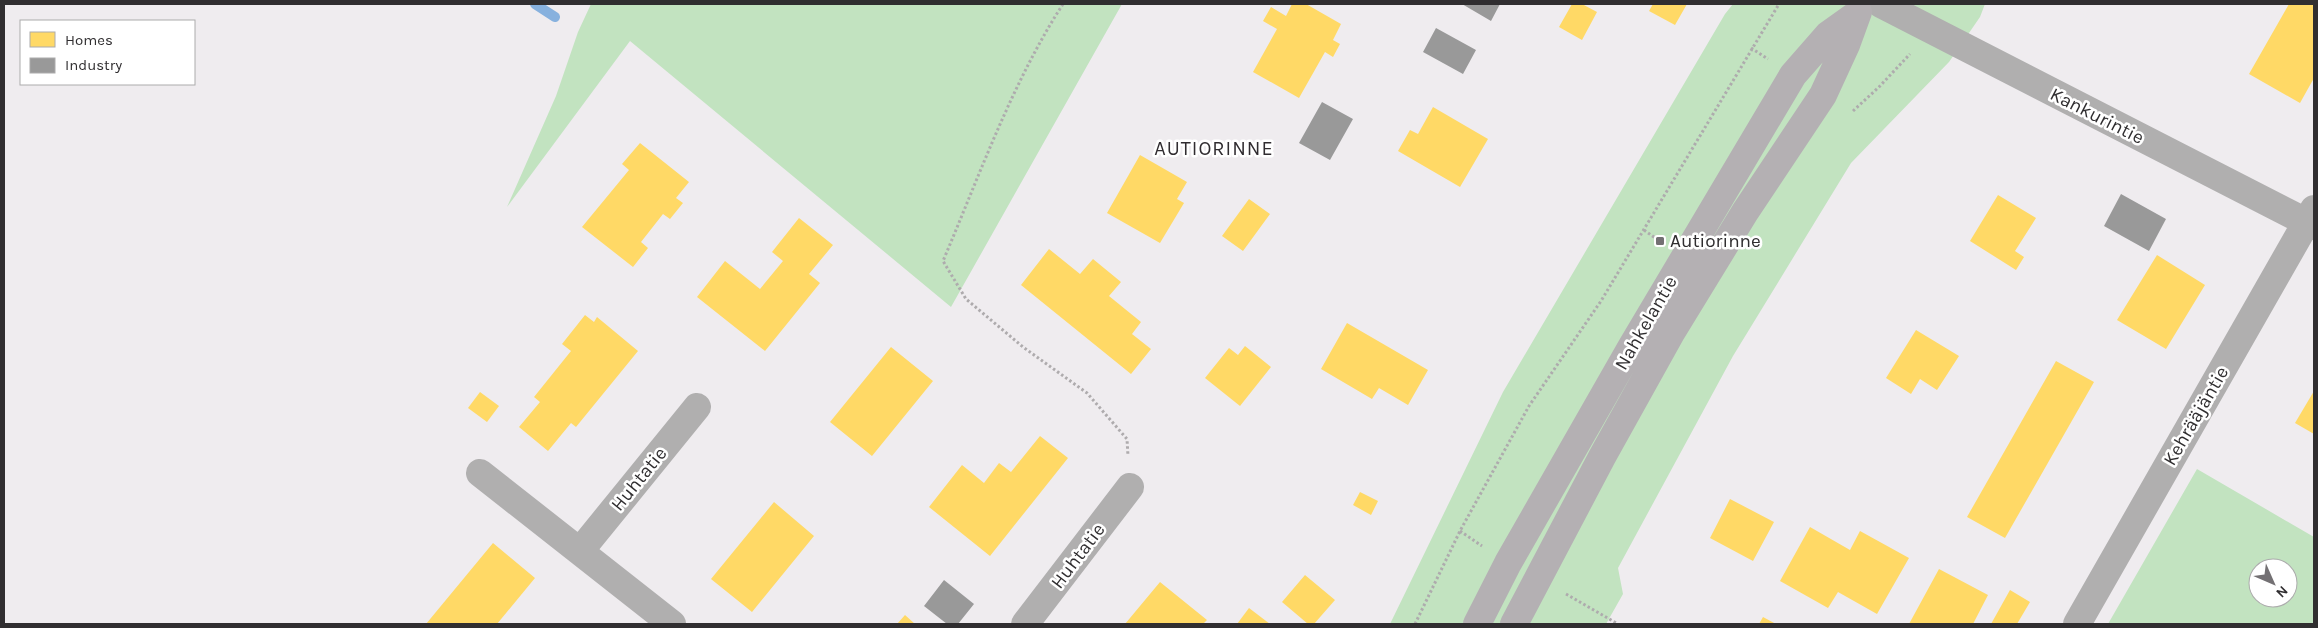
<svg xmlns="http://www.w3.org/2000/svg" width="2318" height="628" viewBox="0 0 2318 628" font-family="Karla,sans-serif">
<style>
.green{fill:#c2e3c0;fill-rule:evenodd}
.homes{fill:#ffd966}
.industry{fill:#999}
.lines{fill:none;stroke-linecap:round;stroke-linejoin:round}
.stream{stroke:#87b1de;stroke-width:10}
.path{stroke:#aeabad;stroke-width:3;stroke-dasharray:2.5 2.5;stroke-linecap:butt}
.minor{stroke:#b0afaf;stroke-width:28}
.major{stroke:#b4b0b3;stroke-width:28}
.poi-dot{fill:#737073;stroke:#fff;stroke-width:2}
.labels{text-anchor:middle;dominant-baseline:central;stroke-width:5;stroke-linejoin:round;paint-order:stroke}
.street-label{font-size:19px;fill:#302e30;stroke:#fff}
.poi-label{font-size:19px;fill:#302e30;stroke:#fff;text-anchor:start}
.neighbourhood-label{font-size:20px;letter-spacing:1px;fill:#302c30;stroke:#fff}
</style>
<rect width="100%" height="100%" fill="#efecef"/>
<!-- green -->
<path class="green" d="M591,4H1122L951,307L630,41L507,207L556,96L578,32Z
M1733,4H1985L1980,17L1949,62L1851,163L1733,356L1618,568L1623,594L1606,624H1390L1503,392L1725,14Z
M2197,469L2314,537V624H2108ZM2258,568H2288V598H2258Z"/>
<!-- homes -->
<path class="homes" d="M1292,4H1306L1341,24L1333,40L1340,44L1333,57L1325,52L1299,98L1253,72L1277,29L1263,21L1271,7L1286,16Z
M1572,4H1582L1597,12L1582,40L1559,27Z
M1653,4H1687L1675,25L1649,11Z
M2289,4H2314V78L2300,103L2249,74Z
M1433,107L1488,139L1460,187L1398,151L1410,130L1418,134Z
M640,143L689,182L676,198L683,203L670,219L663,214L641,242L648,248L633,267L582,227L629,170L622,164Z
M1140,155L1187,182L1177,199L1184,203L1160,243L1107,213Z
M1998,195L2036,218L2015,251L2024,257L2016,270L1970,241Z
M1249,199L1270,214L1243,251L1222,236Z
M799,218L833,245L809,274L820,283L765,351L697,297L725,261L760,289L783,261L772,252Z
M1049,249L1080,274L1093,259L1121,282L1109,296L1141,322L1132,334L1151,349L1131,374L1021,285Z
M2157,255L2205,285L2166,349L2117,320Z
M585,315L594,322L597,317L638,351L576,427L571,423L548,451L519,427L540,402L534,397L571,351L562,344Z
M1347,323L1428,370L1408,405L1379,388L1372,399L1321,369Z
M1916,330L1959,356L1937,390L1920,379L1911,394L1886,378Z
M1245,346L1271,367L1240,406L1205,378L1229,348L1238,355Z
M891,347L933,381L872,456L830,422Z
M2056,361L2094,382L2005,538L1967,517Z
M2314,391V434L2295,423Z
M480,392L499,406L487,422L468,408Z
M1040,436L1068,458L990,556L929,507L962,465L984,483L999,463L1011,472Z
M1360,492L1378,501L1371,515L1353,505Z
M1730,499L1774,522L1753,561L1710,538Z
M774,502L814,536L752,612L711,579Z
M1810,527L1850,550L1860,531L1909,558L1877,614L1838,592L1828,608L1780,581Z
M493,543L535,578L497,624H426Z
M1939,569L1988,595L1973,624H1909Z
M1305,575L1335,600L1314,624H1308L1282,602Z
M1160,582L1207,620L1203,624H1125Z
M2010,590L2030,602L2017,624H1991Z
M1249,608L1270,624H1237Z
M905,615L915,624H897Z
M1763,617L1776,624H1759Z"/>
<!-- industry -->
<path class="industry" d="M1462,4H1500L1491,21Z
M1436,28L1476,50L1463,74L1423,52Z
M1322,102L1353,119L1330,160L1299,143Z
M2121,194L2166,219L2149,251L2104,226Z
M944,580L974,604L958,624H947L924,606Z"/>
<g class="lines">
<!-- stream -->
<path class="stream" d="M535,4L555,17"/>
<!-- path -->
<path class="path" d="M1063,4C1012,83 980,174 943,261L966,299L1023,347L1087,393L1127,439L1128,456
M1751,48L1768,59
M1853,111L1879,87L1910,54
M1644,230L1658,240
M1460,531L1482,546
M1566,594L1618,624
M1415,624L1460,531L1529,406L1601,301L1779,4"/>
<!-- minor -->
<path class="minor" d="M1881,4L2314,226
M480,473L672,624
M580,551L697,407
M1025,624L1130,487
M2077,624L2314,209"/>
<!-- major -->
<path class="major" d="M1477,624L1508,563L1632,346L1793,75L1828,35L1856,15
M1514,624L1602,457L1671,333L1745,212L1823,95L1846,45L1858,12"/>
</g>
<!-- markers -->
<rect class="poi-dot" x="1655" y="236" width="10" height="10" rx="2.5"/>
<g class="labels">
<!-- street labels -->
<g class="street-label">
<text transform="translate(2097 116) rotate(27)">Kankurintie</text>
<text transform="translate(1646 323) rotate(-60)">Nahkelantie</text>
<text transform="translate(2196 416) rotate(-60)">Kehrääjäntie</text>
<text transform="translate(639 479) rotate(-51)">Huhtatie</text>
<text transform="translate(1078 556) rotate(-53)">Huhtatie</text>
</g>
<!-- poi labels -->
<g class="poi-label">
<text x="1670" y="241">Autiorinne</text>
</g>
<!-- neighbourhood labels -->
<g class="neighbourhood-label">
<text x="1214" y="148">AUTIORINNE</text>
</g>
</g>
<!-- border -->
<rect width="2318" height="628" fill="none" stroke="#302e30" stroke-width="10"/>
<!-- legend -->
<rect x="20" y="20" width="175" height="65" fill="#ffffff" stroke="#acabac"/>
<rect x="30" y="32" width="25" height="15" fill="#ffd966" stroke="#acabac"/>
<text x="65" y="45" font-size="15" fill="#302e30">Homes</text>
<rect x="30" y="58" width="25" height="15" fill="#999999" stroke="#acabac"/>
<text x="65" y="70" font-size="15" fill="#302e30">Industry</text>
<!-- north arrow -->
<g transform="translate(2273 583) rotate(135)"><circle r="24" fill="#ffffff" stroke="#acabac"/>
<path d="M0-4L9 19L0 12L-9 19Z" fill="#737073"/>
<text y="-8" font-size="14" font-weight="bold" text-anchor="middle" fill="#302e30">N</text>
</g>
</svg>
